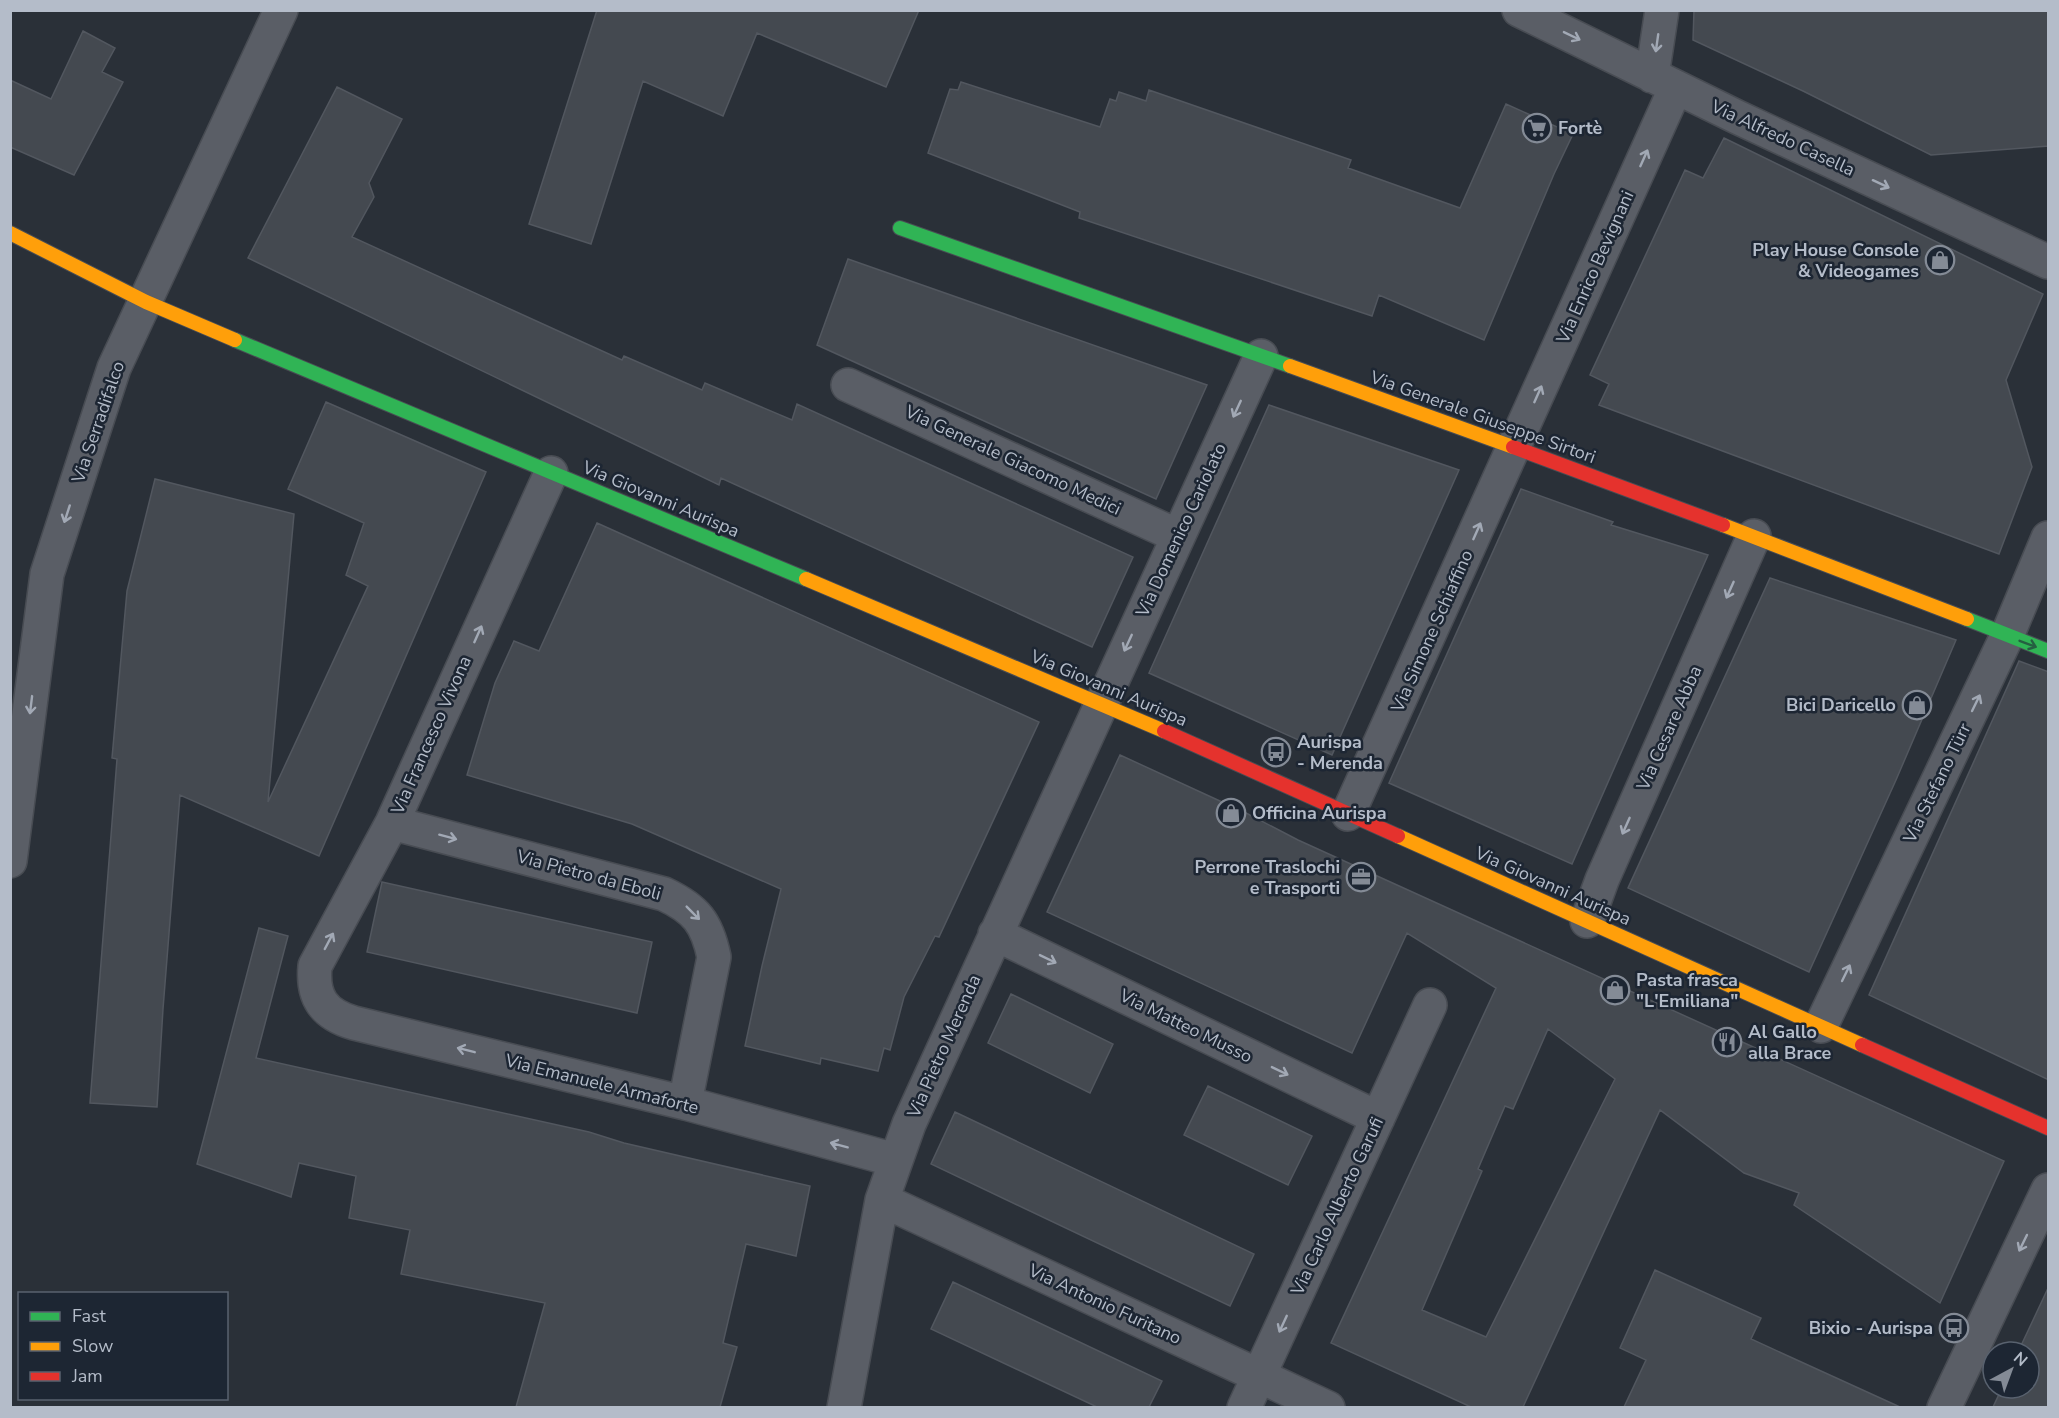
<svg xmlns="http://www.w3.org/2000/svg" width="2059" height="1418" viewBox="0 0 2059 1418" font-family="'Nunito Sans',sans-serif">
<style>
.building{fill:#444950;stroke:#52575f;stroke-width:1.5;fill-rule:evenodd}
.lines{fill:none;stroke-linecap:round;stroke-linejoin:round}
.street-casing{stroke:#484c53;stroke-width:36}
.fast-casing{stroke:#484c53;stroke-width:16}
.slow-casing{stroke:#484c53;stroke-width:16}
.jam-casing{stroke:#484c53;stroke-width:16}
.street{stroke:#5a5e66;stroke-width:33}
.fast{stroke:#30b455;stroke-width:14}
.slow{stroke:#ff9f0a;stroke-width:14}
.jam{stroke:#e5322d;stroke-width:14}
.oneway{stroke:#a2a9b5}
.oneway2{stroke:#255f41}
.labels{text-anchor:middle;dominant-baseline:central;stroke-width:5;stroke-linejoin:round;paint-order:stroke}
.poi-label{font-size:18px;font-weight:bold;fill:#b4bcc9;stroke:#1d2633;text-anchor:start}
.street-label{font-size:18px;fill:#b4bcc9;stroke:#1d2633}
</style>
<rect width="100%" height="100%" fill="#2a3038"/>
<!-- building -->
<path class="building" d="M597,10H919L886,87L757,33L723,116L643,81L591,244L529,224Z
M1694,10H2049V146L1931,155L1803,91L1693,40Z
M83,31L115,48L102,72L123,82L74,175L10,147V80L51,99Z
M961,82L1100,127L1110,99L1116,101L1119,92L1146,101L1149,90L1351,160L1348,168L1460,208L1506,104L1573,134L1554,174L1484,340L1379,295L1372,316L1079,218L1080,212L928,153L950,89L958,90Z
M337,87L402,119L369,183L374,197L352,237L622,360L624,356L702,390L705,383L792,420L797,404L1133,557L1092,647L721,478L719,485L248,258Z
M1724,138L2043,294L2006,380L2032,467L1999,554L1599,405L1609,384L1590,375L1685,170L1703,178Z
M848,259L1207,385L1156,499L817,345Z
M326,402L486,472L319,856L180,795L163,1009L157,1107L90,1103L117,759L112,758L127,591L155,479L294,514L268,802L368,586L346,575L364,523L288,489Z
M1269,405L1459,470L1332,755L1149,673Z
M1521,489L1613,522L1611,525L1708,555L1572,864L1389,783Z
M597,523L1039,722L939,937L935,936L904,997L890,1050L884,1048L878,1071L821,1058L820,1064L745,1046L762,966L781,889L632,824L467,775L495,683L514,641L539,651Z
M1770,578L1956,640L1896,780L1809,972L1628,888Z
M2019,661L2049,672V1080L1869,995Z
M1120,755L1246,813L1298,840L2004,1161L1940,1303L1794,1205L1799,1193L1744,1173L1660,1110L1523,1407H1471L1331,1343L1496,988L1407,933L1352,1053L1047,912ZM1548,1029L1615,1079L1486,1337L1422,1310L1482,1171L1478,1169L1505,1106L1513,1109Z
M382,882L652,942L637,1013L367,952Z
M259,928L288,936L256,1058L589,1132L624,1143L810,1186L796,1256L746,1244L723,1343L737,1347L720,1407H516L545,1303L401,1274L410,1230L349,1218L356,1176L299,1163L291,1197L197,1164Z
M1011,994L1113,1044L1090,1093L988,1043Z
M1208,1086L1312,1136L1288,1185L1184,1135Z
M955,1112L1254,1254L1230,1306L931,1164Z
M1655,1270L1761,1318L1751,1339L1900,1407H1624L1646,1360L1620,1348Z
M953,1282L1162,1381L1149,1407H1097L931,1329Z
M2049,1286V1407H1993L2002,1388H2029V1352H2018Z"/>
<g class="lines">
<!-- street casing -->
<g class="street-casing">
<path id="street" d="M1519,10L1737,117L2048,262
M1652,76L1662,10
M848,385L1178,536
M551,473L392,823L315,966C312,997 323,1014 354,1023L685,1103L895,1160
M1348,814L1676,87
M392,823L664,894C696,909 707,923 714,957L685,1103
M10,861L47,574L114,368L281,10
M1587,921L1602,880L1754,536
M995,934L1378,1118
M1821,1026L2007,636L2048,538
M882,1200L1328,1408
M844,1408L882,1200L909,1124L1261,356
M1244,1408L1430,1005
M1944,1408L2048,1190"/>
</g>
<!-- fast casing -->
<g class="fast-casing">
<path id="fast" d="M900,228L1290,366
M235,340L806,579
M1967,619L2048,651"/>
</g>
<!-- slow casing -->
<g class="slow-casing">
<path id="slow" d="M10,233L146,302L235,340
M1290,366L1513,447
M1723,525L1967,619
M806,579L1164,731
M1398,836L1862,1045"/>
</g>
<!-- jam casing -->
<g class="jam-casing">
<path id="jam" d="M1513,447L1723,525
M1164,731L1398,836
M1862,1045L2048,1128"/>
</g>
<!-- street -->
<use href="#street" class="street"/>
<!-- fast -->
<use href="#fast" class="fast"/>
<!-- slow -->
<use href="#slow" class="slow"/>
<!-- jam -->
<use href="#jam" class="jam"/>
</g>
<!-- one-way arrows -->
<defs><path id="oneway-shaft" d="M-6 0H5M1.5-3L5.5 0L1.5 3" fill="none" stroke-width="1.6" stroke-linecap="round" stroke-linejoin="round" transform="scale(1.5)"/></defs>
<g class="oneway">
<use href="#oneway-shaft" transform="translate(1572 36) rotate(26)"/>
<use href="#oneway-shaft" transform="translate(1657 43) rotate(98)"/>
<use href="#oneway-shaft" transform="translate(1644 158) rotate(-66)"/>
<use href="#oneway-shaft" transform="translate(1881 184) rotate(25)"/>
<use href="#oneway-shaft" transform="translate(1538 394) rotate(-66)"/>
<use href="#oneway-shaft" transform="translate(1237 409) rotate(115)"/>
<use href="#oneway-shaft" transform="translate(67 514) rotate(108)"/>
<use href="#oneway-shaft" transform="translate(1477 531) rotate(-66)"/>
<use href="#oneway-shaft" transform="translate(1730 590) rotate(114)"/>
<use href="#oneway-shaft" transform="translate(478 634) rotate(-66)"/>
<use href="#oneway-shaft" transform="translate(1128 643) rotate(115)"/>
<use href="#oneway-shaft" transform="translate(1976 703) rotate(-64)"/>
<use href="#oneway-shaft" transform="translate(31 705) rotate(97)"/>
<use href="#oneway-shaft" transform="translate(1626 826) rotate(114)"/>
<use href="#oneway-shaft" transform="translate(448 837) rotate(15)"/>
<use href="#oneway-shaft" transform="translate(693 913) rotate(45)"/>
<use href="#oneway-shaft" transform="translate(329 941) rotate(-62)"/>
<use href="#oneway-shaft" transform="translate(1048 959) rotate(26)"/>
<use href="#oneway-shaft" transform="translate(1846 973) rotate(-64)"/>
<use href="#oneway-shaft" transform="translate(466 1050) rotate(-166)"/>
<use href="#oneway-shaft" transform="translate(1280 1071) rotate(26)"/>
<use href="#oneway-shaft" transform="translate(839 1145) rotate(-165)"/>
<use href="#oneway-shaft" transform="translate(2023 1243) rotate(116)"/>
<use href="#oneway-shaft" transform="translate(1283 1324) rotate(115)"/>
</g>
<use class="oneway2" href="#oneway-shaft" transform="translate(2028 644) rotate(21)"/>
<!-- icons -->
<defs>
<g id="supermarket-ring" transform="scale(1.5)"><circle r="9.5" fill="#1d2633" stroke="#848b96" stroke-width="1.5"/><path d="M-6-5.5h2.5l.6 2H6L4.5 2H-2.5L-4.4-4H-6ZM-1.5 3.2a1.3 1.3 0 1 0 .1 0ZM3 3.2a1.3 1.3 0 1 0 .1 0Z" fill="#848b96"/></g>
<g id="shop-ring" transform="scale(1.5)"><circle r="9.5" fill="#1d2633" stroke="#848b96" stroke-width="1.5"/><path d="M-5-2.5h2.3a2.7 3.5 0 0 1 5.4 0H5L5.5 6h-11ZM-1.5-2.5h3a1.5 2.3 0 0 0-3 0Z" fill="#848b96"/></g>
<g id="bus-ring" transform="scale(1.5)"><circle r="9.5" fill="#1d2633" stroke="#848b96" stroke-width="1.5"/><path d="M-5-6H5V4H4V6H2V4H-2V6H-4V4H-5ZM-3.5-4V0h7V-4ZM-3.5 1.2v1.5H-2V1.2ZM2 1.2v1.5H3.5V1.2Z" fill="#848b96"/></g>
<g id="office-ring" transform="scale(1.5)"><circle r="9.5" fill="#1d2633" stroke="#848b96" stroke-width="1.5"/><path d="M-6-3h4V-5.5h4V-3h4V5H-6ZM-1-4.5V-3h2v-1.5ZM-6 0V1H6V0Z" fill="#848b96"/></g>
<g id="restaurant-ring" transform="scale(1.5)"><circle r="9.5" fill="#1d2633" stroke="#848b96" stroke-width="1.5"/><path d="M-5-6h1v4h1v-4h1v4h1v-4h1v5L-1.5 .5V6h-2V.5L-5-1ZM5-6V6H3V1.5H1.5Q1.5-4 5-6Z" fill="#848b96"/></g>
</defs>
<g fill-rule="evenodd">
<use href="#supermarket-ring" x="1537" y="128"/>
<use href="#shop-ring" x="1940" y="260"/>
<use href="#shop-ring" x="1917" y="705"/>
<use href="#bus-ring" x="1276" y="752"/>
<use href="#shop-ring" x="1231" y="813"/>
<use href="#office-ring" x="1361" y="877"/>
<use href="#shop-ring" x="1615" y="990"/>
<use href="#restaurant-ring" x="1727" y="1042"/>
<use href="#bus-ring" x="1954" y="1328"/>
</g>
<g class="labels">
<!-- poi labels -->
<g class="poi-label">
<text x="1558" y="128">Fortè</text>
<text x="1919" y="250" text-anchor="end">Play House Console<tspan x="1919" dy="21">&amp; Videogames</tspan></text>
<text x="1896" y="705" text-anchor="end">Bici Daricello</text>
<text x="1297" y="742">Aurispa<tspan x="1297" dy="21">- Merenda</tspan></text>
<text x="1252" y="813">Officina Aurispa</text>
<text x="1340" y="867" text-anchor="end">Perrone Traslochi<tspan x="1340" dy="21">e Trasporti</tspan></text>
<text x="1636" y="980">Pasta frasca<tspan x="1636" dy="21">"L'Emiliana"</tspan></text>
<text x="1748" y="1032">Al Gallo<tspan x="1748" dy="21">alla Brace</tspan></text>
<text x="1933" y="1328" text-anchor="end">Bixio - Aurispa</text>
</g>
<!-- street labels -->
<g class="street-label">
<text transform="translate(1783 138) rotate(25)">Via Alfredo Casella</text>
<text transform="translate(1595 267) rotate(-66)">Via Enrico Bevignani</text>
<text transform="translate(1483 417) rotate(20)">Via Generale Giuseppe Sirtori</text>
<text transform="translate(98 422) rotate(-71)">Via Serradifalco</text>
<text transform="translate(1013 460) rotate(25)">Via Generale Giacomo Medici</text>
<text transform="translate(661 499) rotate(23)">Via Giovanni Aurispa</text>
<text transform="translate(1181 530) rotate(-65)">Via Domenico Cariolato</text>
<text transform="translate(1432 631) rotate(-66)">Via Simone Schiaffino</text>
<text transform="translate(1109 688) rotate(23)">Via Giovanni Aurispa</text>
<text transform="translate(1669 728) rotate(-66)">Via Cesare Abba</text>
<text transform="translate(431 735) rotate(-66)">Via Francesco Vivona</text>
<text transform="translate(1937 783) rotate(-64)">Via Stefano Türr</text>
<text transform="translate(589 875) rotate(15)">Via Pietro da Eboli</text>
<text transform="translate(1553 886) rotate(24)">Via Giovanni Aurispa</text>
<text transform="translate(1186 1026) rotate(26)">Via Matteo Musso</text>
<text transform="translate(944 1046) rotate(-66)">Via Pietro Merenda</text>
<text transform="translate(602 1084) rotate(14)">Via Emanuele Armaforte</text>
<text transform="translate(1337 1206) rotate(-65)">Via Carlo Alberto Garufi</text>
<text transform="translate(1105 1304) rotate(25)">Via Antonio Furitano</text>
</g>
</g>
<!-- border -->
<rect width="2059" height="1418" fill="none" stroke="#b4bcc9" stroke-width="24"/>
<!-- legend -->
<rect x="18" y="1292" width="210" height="108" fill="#1d2633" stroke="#59626f" stroke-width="1.5"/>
<rect x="30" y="1312" width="30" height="9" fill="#30b455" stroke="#59626f" stroke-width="1.5"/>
<text x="72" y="1322" font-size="18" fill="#b4bcc9">Fast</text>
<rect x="30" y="1342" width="30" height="9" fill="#ff9f0a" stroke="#59626f" stroke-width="1.5"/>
<text x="72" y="1352" font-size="18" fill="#b4bcc9">Slow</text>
<rect x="30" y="1372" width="30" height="9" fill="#e5322d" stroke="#59626f" stroke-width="1.5"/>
<text x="72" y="1382" font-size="18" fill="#b4bcc9">Jam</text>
<!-- north arrow -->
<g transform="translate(2011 1370) rotate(41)"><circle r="28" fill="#1d2633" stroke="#59626f" stroke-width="1.5"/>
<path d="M0-4.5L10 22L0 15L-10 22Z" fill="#848b96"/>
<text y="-9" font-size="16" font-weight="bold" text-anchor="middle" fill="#b4bcc9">N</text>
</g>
</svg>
